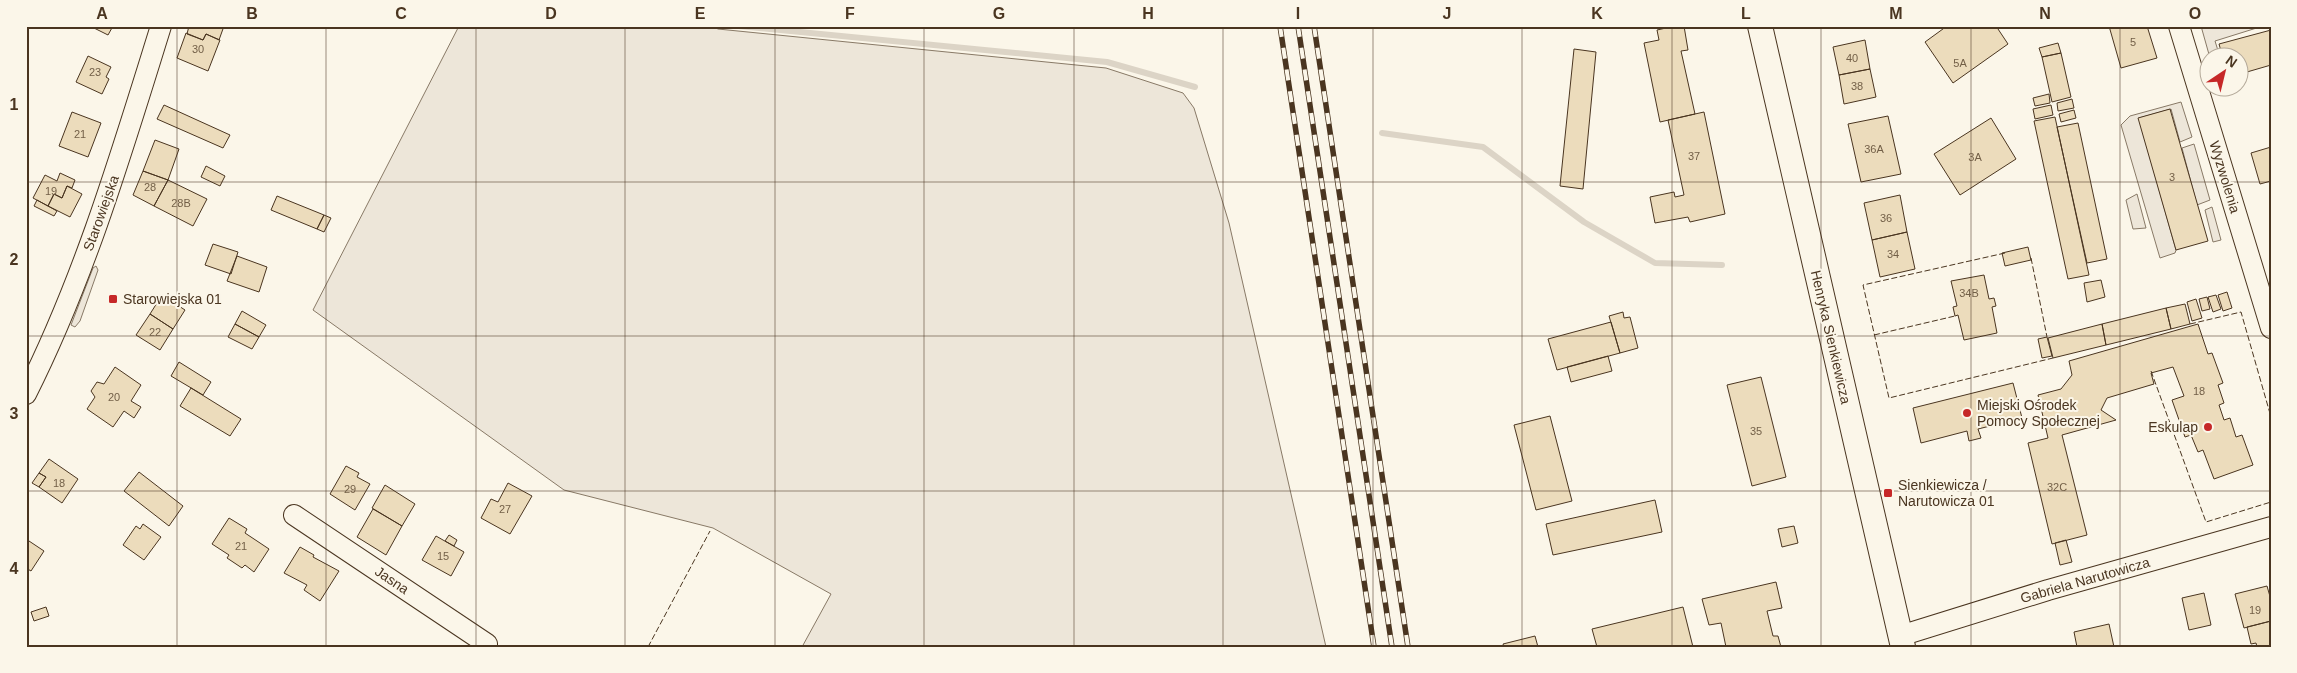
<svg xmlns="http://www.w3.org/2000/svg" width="2297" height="673" viewBox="0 0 2297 673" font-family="Arial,sans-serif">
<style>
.grass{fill:#ede6d9;stroke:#887966}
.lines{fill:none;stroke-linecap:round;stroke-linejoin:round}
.stream{stroke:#dcd4c6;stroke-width:6}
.building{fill:#ecdcbc;stroke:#4a3520}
.minor-casing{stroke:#4a3520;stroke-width:22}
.tertiary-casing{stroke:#4a3520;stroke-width:26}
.minor{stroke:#fbf6e9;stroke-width:20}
.tertiary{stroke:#fbf6e9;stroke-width:24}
.rail-casing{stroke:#4a3520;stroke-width:5.5}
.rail{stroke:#fbf6e9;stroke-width:4;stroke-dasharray:11;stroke-linecap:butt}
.fence{stroke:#4a3520;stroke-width:1;stroke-dasharray:6 2.5;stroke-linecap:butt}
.grid{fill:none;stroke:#4a3520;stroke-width:1;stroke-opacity:0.55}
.poi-dot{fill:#c62828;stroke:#fbf6e9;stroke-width:2}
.labels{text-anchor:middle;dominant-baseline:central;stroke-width:4;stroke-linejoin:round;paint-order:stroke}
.number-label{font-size:11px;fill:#725f47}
.street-label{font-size:14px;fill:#4a3520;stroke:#fbf6e9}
.poi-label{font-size:14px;fill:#4a3520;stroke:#fbf6e9;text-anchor:start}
.neatline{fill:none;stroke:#4a3520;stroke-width:2}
.grid-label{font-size:16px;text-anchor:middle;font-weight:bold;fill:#4a3520}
</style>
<rect width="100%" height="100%" fill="#fbf6e9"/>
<!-- grass -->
<path class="grass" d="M459,26H712L718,29L1106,68L1183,93L1194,108L1229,223L1326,647H802L831,594L713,528L564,490L313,310Z
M2201,26H2263L2215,41L2220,57L2210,58Z
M2181,102L2192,137L2180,142L2171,109L2139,118L2176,250L2175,253L2160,258L2121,125L2130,116Z
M2194,144L2210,200L2197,205L2182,148Z
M2137,194L2146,228L2133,229L2126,200Z
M2212,207L2221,240L2213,242L2205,210Z
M96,266L98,270L80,321L75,327L71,325L93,268Z"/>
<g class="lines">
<!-- stream -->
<path class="stream" d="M739,26L1107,62L1195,87
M1382,133L1483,147L1584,222L1655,263L1722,265"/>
</g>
<!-- building -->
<path class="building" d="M90,26H113L108,35Z
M189,26H224L219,40L206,34L203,40L187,34Z
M1675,26H1684L1688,50L1681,51L1695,114L1660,122L1644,43L1659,40L1657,30Z
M1947,26H1996L2008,44L1953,83L1925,42Z
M2109,26H2147L2157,58L2121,68Z
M2271,30V65L2240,74V58H2223L2219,44Z
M186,33L203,40L206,34L220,40L208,71L177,58Z
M1865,40L1870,69L1839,75L1833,47Z
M2058,43L2061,53L2042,57L2039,48Z
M1574,49L1596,52L1583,189L1560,186Z
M2061,53L2071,97L2052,102L2042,57Z
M88,56L111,67L106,77L109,79L102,94L76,82Z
M1870,69L1876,97L1844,104L1839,75Z
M2049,94L2050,103L2035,106L2033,98Z
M2072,99L2074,108L2058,111L2057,103Z
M164,105L230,135L223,148L157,119Z
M2051,105L2053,115L2035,119L2033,109Z
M2170,109L2208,241L2176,250L2138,118Z
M2074,110L2076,118L2061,122L2059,114Z
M72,112L101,123L88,157L59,146Z
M1704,112L1725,214L1690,222L1688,217L1655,223L1650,197L1674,192L1675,197L1684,195L1668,120Z
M1888,116L1901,174L1861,182L1848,124Z
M2055,117L2089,275L2068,279L2034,121Z
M1991,118L2016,159L1960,195L1934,154Z
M2078,123L2107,259L2087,263L2057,127Z
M155,140L179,149L168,180L143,171Z
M2271,147V181L2260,184L2251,153Z
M206,166L225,176L220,186L201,177Z
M143,171L168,180L154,206L133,195Z
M60,173L75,180L72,188L67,186L62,198L54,194L48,206L33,198L45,175L57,181Z
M168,180L207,199L193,226L154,206Z
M67,186L82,194L70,217L48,206L54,194L62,198Z
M1900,195L1907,232L1872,240L1864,203Z
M277,196L324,215L317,229L271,210Z
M37,200L57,211L54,216L34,206Z
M324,215L331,218L324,232L317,229Z
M1907,232L1915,269L1880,277L1872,240Z
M213,244L238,252L231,274L205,265Z
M2028,247L2031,260L2005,266L2002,253Z
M237,256L267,267L259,292L227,281Z
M1984,275L1989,299L1994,298L1996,306L1992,307L1997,333L1964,340L1958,315L1955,316L1953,307L1957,306L1951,281Z
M2101,280L2105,297L2087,302L2084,283Z
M2227,292L2232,308L2223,311L2218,295Z
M162,295L185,310L173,329L150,314Z
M2216,295L2221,309L2213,312L2208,297Z
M2207,297L2210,309L2202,311L2199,299Z
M2196,299L2202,318L2192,321L2187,302Z
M2185,304L2190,324L2171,329L2166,308Z
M2166,308L2171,329L2106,345L2102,324Z
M242,311L266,325L259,337L235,324Z
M1623,312L1624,318L1630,317L1638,348L1620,353L1609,316Z
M150,314L173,329L160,350L136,335Z
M1611,322L1620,353L1557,370L1548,339Z
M235,324L259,337L252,349L228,337Z
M2102,324L2106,345L2053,358L2048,338Z
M2198,324L2208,354L2212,353L2223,383L2218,385L2224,403L2219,405L2224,420L2230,418L2236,437L2242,435L2253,465L2214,479L2203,450L2198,452L2191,435L2185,437L2172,400L2184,396L2173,367L2151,373L2154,384L2107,398L2101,410L2116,420L2062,435L2087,535L2052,544L2028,443L2048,438L2038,395L2061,389L2072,375L2069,361Z
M2047,337L2052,356L2042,358L2038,339Z
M1608,356L1612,371L1571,382L1567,367Z
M179,362L211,382L203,395L171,376Z
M115,367L141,385L131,401L141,407L134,418L124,411L113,427L87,409L95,397L91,391L97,382L104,384Z
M1761,377L1786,477L1752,486L1727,385Z
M2013,383L2022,418L1978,429L1981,438L1969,441L1967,431L1921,443L1913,408Z
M191,388L241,419L230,436L180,406Z
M1550,416L1572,501L1536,510L1514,425Z
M49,459L78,479L62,503L39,487L46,477L39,473Z
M346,466L359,473L357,477L370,484L355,510L330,494Z
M139,472L183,506L169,526L124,491Z
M39,473L46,477L39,487L32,483Z
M508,483L532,496L510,534L481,518L491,499L498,502Z
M385,485L415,504L402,526L372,508Z
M1655,500L1662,532L1553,555L1546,524Z
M373,509L402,526L386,555L357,537Z
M229,518L247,529L245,533L269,549L254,572L245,565L242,568L227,558L229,555L212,544Z
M143,524L161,537L144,560L123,545L136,526L140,529Z
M1794,526L1798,543L1782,547L1778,529Z
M449,535L457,540L454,546L445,541Z
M436,536L464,552L451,576L422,560Z
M26,539L44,551L31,571L26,568Z
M2066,540L2072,562L2060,565L2055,543Z
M300,547L314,555L313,557L339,571L320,601L304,590L307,585L284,573Z
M1776,582L1782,608L1767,611L1773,636H1778L1781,647H1726L1721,623L1709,625L1702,599Z
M2267,586L2271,600V621L2244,628L2235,594Z
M2204,593L2211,625L2189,630L2182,598Z
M46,607L49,616L34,621L31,612Z
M1683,607L1693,647H1597L1592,629Z
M2271,621V647H2257L2256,643L2251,644L2247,627Z
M2109,624L2114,647H2077L2074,632Z
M1535,636L1538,647H1504L1503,644Z"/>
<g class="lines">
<!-- minor casing -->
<g class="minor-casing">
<path id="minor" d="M2179,26L2271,328
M26,394C85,277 122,151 161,26
M294,515L487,644L486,647
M1900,636L2048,590L2271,527"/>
</g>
<!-- tertiary casing -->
<g class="tertiary-casing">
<path id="tertiary" d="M1760,26L1903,647"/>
</g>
<!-- minor -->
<use href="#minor" class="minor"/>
<!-- tertiary -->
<use href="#tertiary" class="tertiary"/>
<!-- rail casing -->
<g class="rail-casing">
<path id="rail" d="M1280,26L1374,647
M1298,26L1392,647
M1314,26L1408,647"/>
</g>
<!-- rail -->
<use href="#rail" class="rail"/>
<!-- fence -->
<path class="fence" d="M2005,253L1863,285L1889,398L2053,358
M2031,258L2047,337
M2190,324L2241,312L2271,417
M1874,335L1955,316
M2151,371L2206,522L2271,502
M648,647L710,531"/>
</g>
<!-- grid -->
<path class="grid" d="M177,26V647M326,26V647M476,26V647M625,26V647M775,26V647M924,26V647M1074,26V647M1223,26V647M1373,26V647M1522,26V647M1672,26V647M1821,26V647M1971,26V647M2120,26V647M26,182H2271M26,336H2271M26,491H2271"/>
<!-- markers -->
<g class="poi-dot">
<rect x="108" y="294" width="10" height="10" rx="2.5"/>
<circle cx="1967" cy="413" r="5"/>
<circle cx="2208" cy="427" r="5"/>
<rect x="1883" y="488" width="10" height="10" rx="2.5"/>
</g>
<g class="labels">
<!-- number labels -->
<g class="number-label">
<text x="2133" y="42">5</text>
<text x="198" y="49">30</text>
<text x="1852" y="58">40</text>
<text x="1960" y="63">5A</text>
<text x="95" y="72">23</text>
<text x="1857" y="86">38</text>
<text x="80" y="134">21</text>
<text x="1874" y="149">36A</text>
<text x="1694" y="156">37</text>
<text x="1975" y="157">3A</text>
<text x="2172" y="177">3</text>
<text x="150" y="187">28</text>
<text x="51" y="191">19</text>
<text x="181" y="203">28B</text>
<text x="1886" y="218">36</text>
<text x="1893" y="254">34</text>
<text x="1969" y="293">34B</text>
<text x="155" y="332">22</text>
<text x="2199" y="391">18</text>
<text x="114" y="397">20</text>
<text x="1756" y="431">35</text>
<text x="59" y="483">18</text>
<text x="2057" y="487">32C</text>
<text x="350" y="489">29</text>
<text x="505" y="509">27</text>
<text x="241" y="546">21</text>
<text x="443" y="556">15</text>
<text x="2255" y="610">19</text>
</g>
<!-- street labels -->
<g class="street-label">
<text transform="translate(2225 177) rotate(73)">Wyzwolenia</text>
<text transform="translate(101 213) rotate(-70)">Starowiejska</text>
<text transform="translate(1831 337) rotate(77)">Henryka Sienkiewicza</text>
<text transform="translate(392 580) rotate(34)">Jasna</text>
<text transform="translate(2085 580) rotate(-16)">Gabriela Narutowicza</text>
</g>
<!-- poi labels -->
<g class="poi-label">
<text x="123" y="299">Starowiejska 01</text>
<text x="1977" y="405">Miejski Ośrodek<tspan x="1977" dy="16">Pomocy Społecznej</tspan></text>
<text x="2198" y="427" text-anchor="end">Eskulap</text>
<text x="1898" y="485">Sienkiewicza /<tspan x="1898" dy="16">Narutowicza 01</tspan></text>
</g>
</g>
<!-- border -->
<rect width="2297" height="673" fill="none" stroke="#fbf6e9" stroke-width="55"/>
<!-- north arrow -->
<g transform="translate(2224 72) rotate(35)"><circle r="24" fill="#fbf6e9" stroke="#b4a999"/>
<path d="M0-4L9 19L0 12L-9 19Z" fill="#c62828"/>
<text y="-8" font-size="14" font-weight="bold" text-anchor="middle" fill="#4a3520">N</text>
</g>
<rect x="28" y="28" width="2242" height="618" class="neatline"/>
<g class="grid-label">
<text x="102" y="19">A</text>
<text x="252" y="19">B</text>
<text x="401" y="19">C</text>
<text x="551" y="19">D</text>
<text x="700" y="19">E</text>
<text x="850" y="19">F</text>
<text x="999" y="19">G</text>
<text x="1148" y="19">H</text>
<text x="1298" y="19">I</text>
<text x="1447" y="19">J</text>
<text x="1597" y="19">K</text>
<text x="1746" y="19">L</text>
<text x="1896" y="19">M</text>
<text x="2045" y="19">N</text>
<text x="2195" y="19">O</text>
<text x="14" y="110">1</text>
<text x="14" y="265">2</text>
<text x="14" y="419">3</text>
<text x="14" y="574">4</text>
</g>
</svg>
